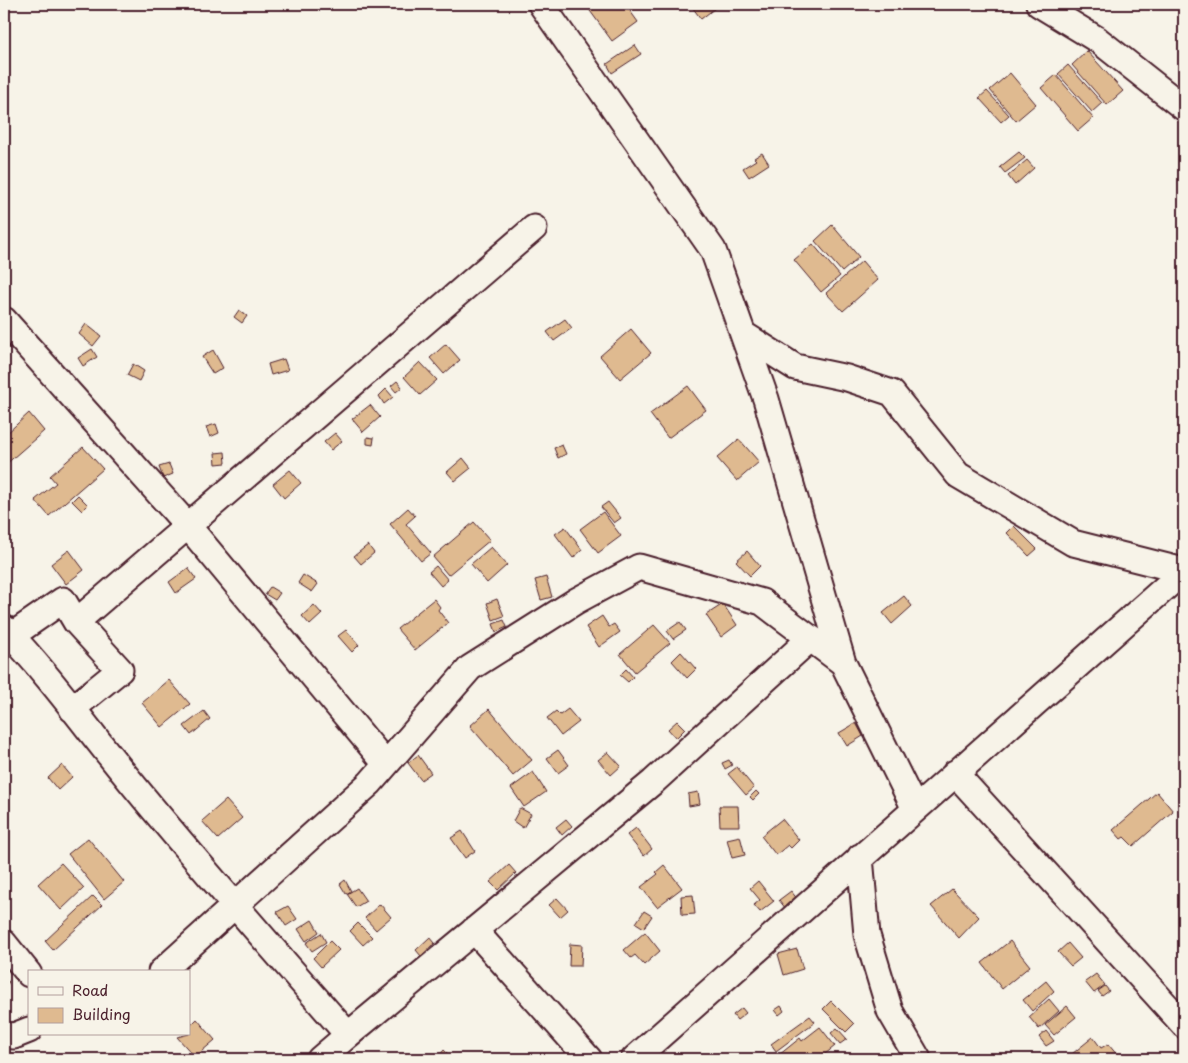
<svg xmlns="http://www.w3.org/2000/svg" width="1188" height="1063" viewBox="0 0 1188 1063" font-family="'Playpen Sans',sans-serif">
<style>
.building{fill:#dfba90;stroke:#4a1f2b}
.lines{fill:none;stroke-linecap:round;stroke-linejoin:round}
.minor-casing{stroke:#4a1f2b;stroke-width:29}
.minor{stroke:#f7f3e8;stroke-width:25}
</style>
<rect width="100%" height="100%" fill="#f7f3e8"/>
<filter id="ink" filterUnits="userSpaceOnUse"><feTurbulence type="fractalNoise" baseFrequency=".02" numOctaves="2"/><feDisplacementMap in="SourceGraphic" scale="10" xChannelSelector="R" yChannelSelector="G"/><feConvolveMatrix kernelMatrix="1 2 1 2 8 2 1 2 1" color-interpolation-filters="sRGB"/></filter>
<g filter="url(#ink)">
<!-- building -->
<path class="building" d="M585,4H625L638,22L612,41Z
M690,4H718L719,5L701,19Z
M635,45L641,54L612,73L607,64Z
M1087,51L1123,91L1107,105L1072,65Z
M1068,65L1102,103L1092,112L1058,74Z
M1010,73L1036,104L1016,121L990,90Z
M1056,75L1093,118L1078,131L1041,88Z
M987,91L1009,115L1001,122L979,98Z
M1019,152L1025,158L1005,173L1000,167Z
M762,153L769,164L749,177L743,168L756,160L754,158Z
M1027,160L1034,168L1015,185L1008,176Z
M832,225L859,257L842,272L815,241Z
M813,244L840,276L821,292L794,260Z
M862,261L878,280L843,311L826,293Z
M239,310L247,316L242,323L234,317Z
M565,319L572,328L554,341L547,332Z
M86,324L101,336L93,346L79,334Z
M631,329L651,353L620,379L600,356Z
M446,344L460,360L444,374L430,358Z
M92,349L97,357L83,366L78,358Z
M213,350L223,368L213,374L202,357Z
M284,359L288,370L271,375L268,364Z
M420,362L437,380L420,395L404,377Z
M133,364L144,371L139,381L127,375Z
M397,381L402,387L396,392L391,386Z
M688,386L706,410L668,438L650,414Z
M386,389L393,397L384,404L379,396Z
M370,405L380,417L363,432L352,419Z
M29,413L44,431L5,465L4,436Z
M216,424L219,433L210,437L206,427Z
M335,433L342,441L331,450L324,442Z
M367,437L374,438L373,445L367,444Z
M739,439L759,462L737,481L717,458Z
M562,445L566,454L558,458L554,448Z
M83,447L103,469L49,516L35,500L56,483L50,476Z
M225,452L226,463L216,464L215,453Z
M463,458L471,468L455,481L447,472Z
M169,464L173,474L163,478L159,467Z
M290,470L301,483L284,498L273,484Z
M78,495L88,505L82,511L72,501Z
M608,502L621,518L614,523L601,507Z
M408,508L415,516L406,524L431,553L421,561L390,524Z
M603,512L621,536L598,553L580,529Z
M474,522L490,540L448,575L433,557Z
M1014,526L1037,549L1029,556L1007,533Z
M565,527L582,550L573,558L555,534Z
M368,545L374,553L361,564L354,556Z
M491,547L507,565L487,583L471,564Z
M69,550L84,570L66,584L51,564Z
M747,551L760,566L750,576L736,561Z
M436,566L448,580L441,586L429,572Z
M188,568L196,579L176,593L169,582Z
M303,575L318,584L312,592L298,583Z
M546,577L552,597L541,600L535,580Z
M270,587L280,593L275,600L265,594Z
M904,596L912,606L892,624L883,613Z
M434,599L440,607L438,610L448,623L415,650L397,629Z
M497,599L504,616L493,620L487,603Z
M723,604L737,625L721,637L706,615Z
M314,605L322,614L310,625L302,616Z
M602,616L609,627L614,624L620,632L599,647L586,627Z
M504,620L507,627L496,632L493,624Z
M680,622L686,630L673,639L667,631Z
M654,625L670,643L635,672L620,654Z
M346,630L359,645L352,652L338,636Z
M681,652L696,669L687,678L672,661Z
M626,669L633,677L628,682L620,675Z
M169,680L190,704L162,727L142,703Z
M489,709L532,760L513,776L470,726Z
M568,709L579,722L561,736L547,718L556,711L560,715Z
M204,711L210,719L191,735L184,726Z
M677,721L685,729L676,738L668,729Z
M856,723L863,736L847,746L839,733Z
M558,750L569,765L558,773L547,758Z
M608,752L621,766L611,775L598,760Z
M418,755L431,773L421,780L408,763Z
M729,760L732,765L725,769L722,763Z
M62,765L72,777L58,790L48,778Z
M737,767L754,788L746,795L728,774Z
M533,772L546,792L524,807L511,788Z
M756,791L759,794L753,800L750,797Z
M698,792L700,804L689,806L688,794Z
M1157,792L1173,811L1133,846L1124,837L1121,839L1113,830Z
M226,800L242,818L218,839L202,821Z
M719,806H738L739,826H720Z
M520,808L531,814L523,828L513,821Z
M566,819L572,826L562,835L556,827Z
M782,819L799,840L791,848L788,845L776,855L761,836Z
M636,828L652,849L644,856L627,835Z
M462,831L475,851L465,858L451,838Z
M740,836L745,855L732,858L727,839Z
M88,838L124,882L104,899L68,854Z
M61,863L84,888L61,910L38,884Z
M509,865L516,873L498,890L490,882Z
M664,865L682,888L657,907L641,887L658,874L656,872Z
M345,880L351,891L346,894L340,884Z
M758,881L774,901L760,912L754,905L760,900L750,888Z
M357,888L366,901L356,907L347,894Z
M952,889L979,917L959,938L931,906Z
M791,891L798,900L786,909L779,900Z
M693,895L695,914L682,915L681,896Z
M93,896L102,905L53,950L45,941Z
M557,898L568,910L560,917L549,905Z
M380,904L391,917L376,930L365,918Z
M288,906L297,919L286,926L277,912Z
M644,911L652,916L644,928L636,923Z
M312,920L319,932L306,941L298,929Z
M358,923L372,937L363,945L350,931Z
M645,932L660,951L644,965L635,955L631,958L624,950Z
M321,933L326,942L312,951L306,943Z
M430,937L435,943L421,956L416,950Z
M330,941L339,950L321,967L313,958Z
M1010,941L1030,966L1002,989L982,963Z
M1068,943L1081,958L1071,966L1058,952Z
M570,944L582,945L581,966H569Z
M797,949L803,969L784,975L778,954Z
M1096,974L1105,985L1094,993L1085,982Z
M4,977L9,982L4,988Z
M1046,981L1054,991L1032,1011L1023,1000Z
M1105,986L1109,991L1102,996L1098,991Z
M1049,999L1059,1011L1039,1029L1029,1017Z
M831,1001L854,1024L846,1032L823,1009Z
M781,1006L784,1011L779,1015L775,1010Z
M1067,1006L1076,1017L1054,1035L1045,1025Z
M742,1008L746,1013L737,1020L733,1015Z
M810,1016L815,1022L776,1051L771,1044Z
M197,1019L215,1040L195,1057L177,1037L189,1034V1027Z
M820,1027L835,1046L819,1059H783L779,1055L800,1038L802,1041Z
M837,1028L847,1039L840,1044L831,1033Z
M1046,1031L1054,1041L1046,1046L1039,1037Z
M1093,1037L1101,1048L1108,1044L1118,1056L1115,1059H1076L1072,1054Z
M444,1050L453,1059L437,1058Z"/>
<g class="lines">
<!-- minor casing -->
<g class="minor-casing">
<path id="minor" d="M541,4L713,250L766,399L843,663L915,809
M1039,4L1098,40L1184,108
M4,320L188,526L386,764
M743,334L795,367L847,378L892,393L958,475L1073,543L1184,571
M76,622L534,228
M4,628C50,676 89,731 131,782C201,868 275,951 348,1035L320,1059
M11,636L63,600L76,622L120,670L72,709
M955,773L1184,1025
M860,857L867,935L890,1011L918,1059
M474,930L589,1059
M4,943L29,974
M161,972L370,783L470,668L576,601L639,567L762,602L843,663
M4,1035L14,1036L29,1030
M348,1035L653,782L811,638
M634,1059L1184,571"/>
</g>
<!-- minor -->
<use href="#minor" class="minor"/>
</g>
</g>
<!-- margin -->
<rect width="1188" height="1063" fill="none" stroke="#f7f3e8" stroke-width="20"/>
<rect x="10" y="10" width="1168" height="1043" fill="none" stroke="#4a1f2b" stroke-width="2" filter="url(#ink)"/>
<!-- legend -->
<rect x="28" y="970" width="162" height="65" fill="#f7f3e8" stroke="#b29e9c"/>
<rect x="38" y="987" width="25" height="8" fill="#f7f3e8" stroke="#b29e9c"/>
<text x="72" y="996" font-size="15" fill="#4a1f2b">Road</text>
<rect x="38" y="1008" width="25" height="15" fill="#dfba90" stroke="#b29e9c"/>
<text x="72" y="1020" font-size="15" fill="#4a1f2b">Building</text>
</svg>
